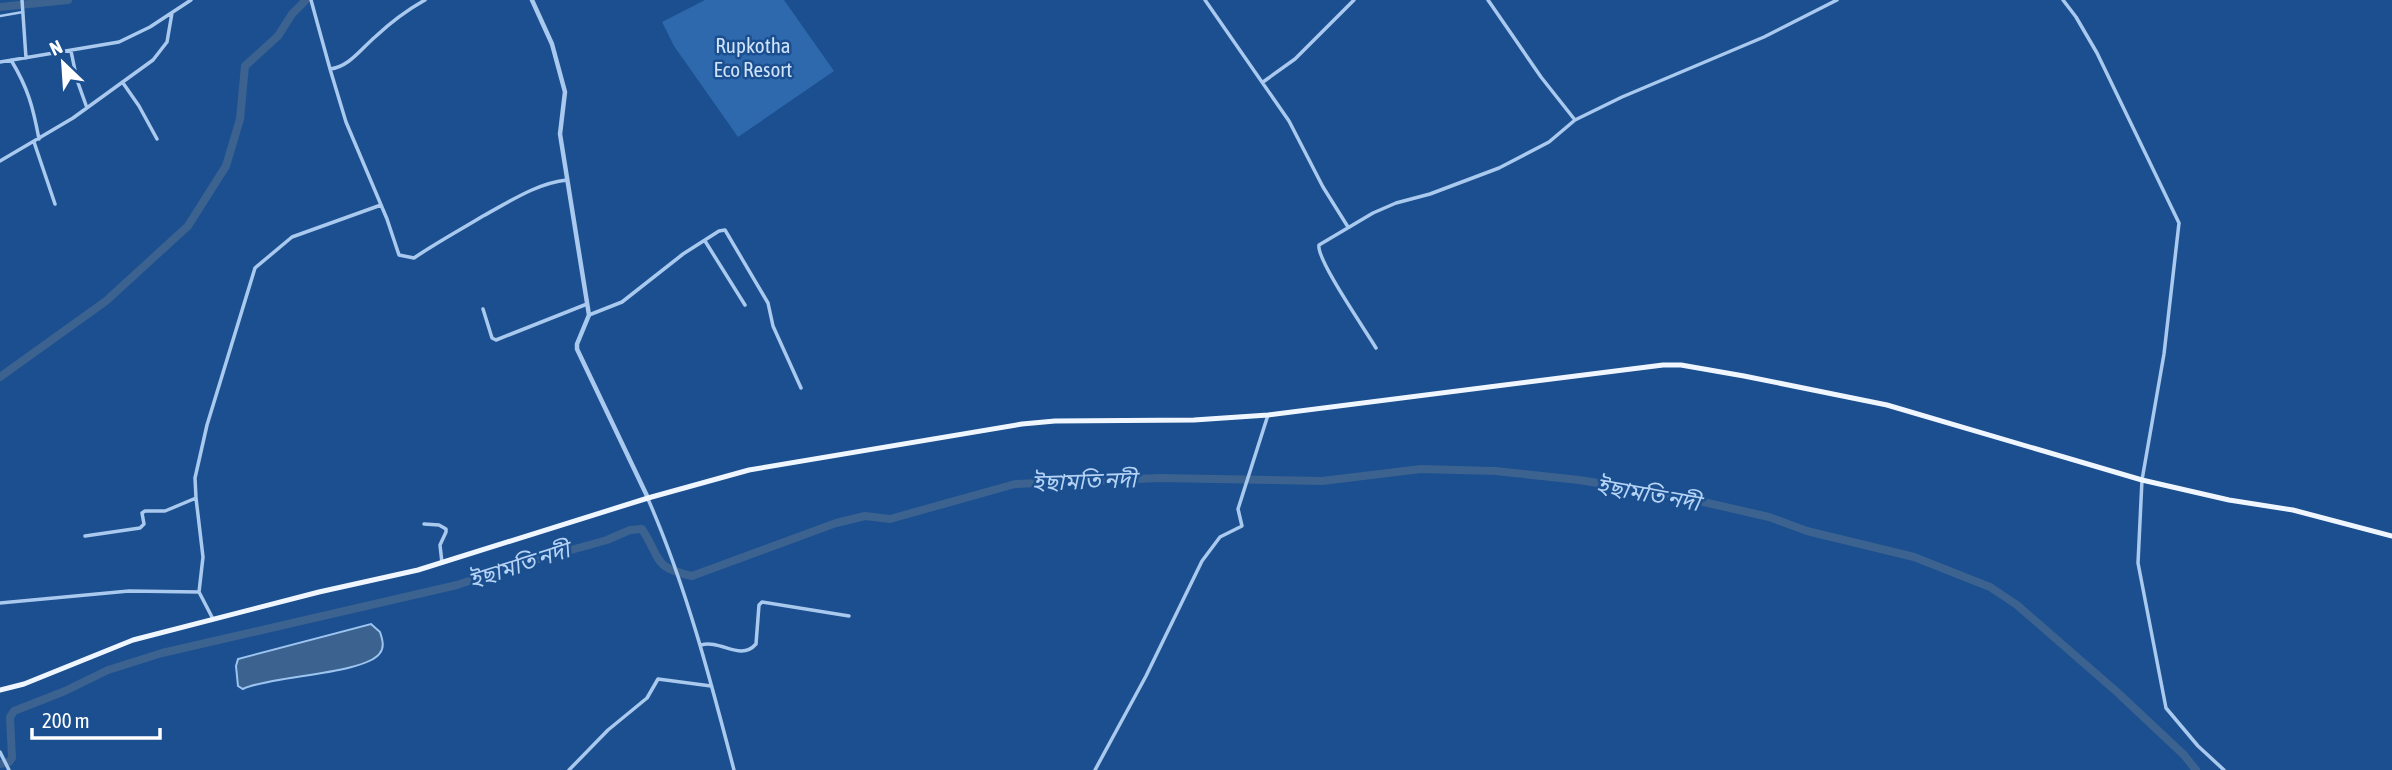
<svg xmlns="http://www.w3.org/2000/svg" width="2392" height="770" viewBox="0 0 2392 770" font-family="'Asap Condensed','Noto Sans Bengali',sans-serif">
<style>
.green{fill:#2e69ad}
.water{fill:#3c6290;stroke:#9cc4f0;stroke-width:2}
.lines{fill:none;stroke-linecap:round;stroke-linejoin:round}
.river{stroke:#3c6290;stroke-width:8}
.pedestrian{stroke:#a9c9ee;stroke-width:2.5}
.minor{stroke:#a9c9ee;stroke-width:3.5}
.tertiary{stroke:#a9c9ee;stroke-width:4.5}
.primary{stroke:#f0f6ff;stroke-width:5}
.labels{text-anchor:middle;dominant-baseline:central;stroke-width:5;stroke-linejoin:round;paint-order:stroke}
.park-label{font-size:21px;fill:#cfe3fa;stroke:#1b4f8f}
.water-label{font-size:23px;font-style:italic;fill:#b5d3f5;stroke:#1b4f8f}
</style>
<rect width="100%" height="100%" fill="#1b4f8f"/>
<!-- green -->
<path class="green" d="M705,0H784L834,71L738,137L674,46L662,22Z"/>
<!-- water -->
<path class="water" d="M371,624L380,632C382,638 385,647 380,653C366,674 270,676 243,689L238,686L236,666L238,659Z"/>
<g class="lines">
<!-- river -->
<path class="river" d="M0,7L68,0
M0,377L106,301L188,226L226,166L240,119L245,66L278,36L292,14L306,0
M0,764L9,762L12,758L10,717L14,711L65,691L108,670L162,653L457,585L517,565L607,540L630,530L642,529C662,560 652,567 692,576L836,523L865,516L890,519L1015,484L1160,478L1322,481L1421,469L1495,471L1579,480L1673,495L1769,517L1807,531L1914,557L1990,587L2017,605L2117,692L2184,755L2196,770"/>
<!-- pedestrian -->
<path class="pedestrian" d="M0,16L23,12"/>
<!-- minor -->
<path class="minor" d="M22,0L26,58
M311,0L330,69C349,67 361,49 375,37C390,23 407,10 425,0
M1205,0L1289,121L1323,187L1348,227
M1488,0L1541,77L1575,120
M2063,0L2076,17L2097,53L2179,223L2164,354L2142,480L2138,563L2166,708L2198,746L2224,770
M71,51L77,80L87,108
M11,60C28,88 33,107 39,139
M0,62L119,42L150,27L191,0
M330,69L346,122L387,219L399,255L414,258C436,243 460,230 483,216C509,202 537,183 567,180
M1263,82L1295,59L1354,0
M123,83L139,106L157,139
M34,142L55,204
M0,161L73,118L153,60L167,42L172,13
M705,241L745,305
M483,309L492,338L496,340L587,304
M589,315L622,302L683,254L719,231L725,230L768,303L773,326L801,388
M1376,348C1366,331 1316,259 1319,245L1373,213L1396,203L1430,194L1499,168L1549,142L1575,120L1622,97L1764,37L1837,0
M196,498L195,478L207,425L255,268L292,237L381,205
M648,499C686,586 710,678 734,770
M424,524L439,525L446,529V532L440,545L442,563
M85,536L140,528L144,524L142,513L145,511H165L196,498L203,557L199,592
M0,603L129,591L199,592L213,619
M701,645C721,639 740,662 756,644L759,605L762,602L849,616
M0,752L9,770
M569,770L608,730L647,698L658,679L711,686
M1095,770L1146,676L1202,561L1220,537L1242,526L1238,509L1268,415"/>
<!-- tertiary -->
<path class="tertiary" d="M532,0L552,44L565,92L560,134L589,315L577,344V349L648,498"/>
<!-- primary -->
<path class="primary" d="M0,690L24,684L133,640L319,592L418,570L648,498L749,470L1022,424L1055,421L1194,420L1268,415L1663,365H1681L1744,376L1887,405L2142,480L2229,500L2293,510L2392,536"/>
</g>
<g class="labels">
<!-- park labels -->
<g class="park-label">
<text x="753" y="45">Rupkotha<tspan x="753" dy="24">Eco Resort</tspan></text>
</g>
<!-- water labels -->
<g class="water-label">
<text transform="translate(1084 481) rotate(-2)">ইছামতি নদী</text>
<text transform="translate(1648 494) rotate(10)">ইছামতি নদী</text>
<text transform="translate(519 565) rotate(-18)">ইছামতি নদী</text>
</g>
</g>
<!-- north arrow -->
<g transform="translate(63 63) rotate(335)" stroke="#1b4f8f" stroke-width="5" paint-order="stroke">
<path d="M0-5L12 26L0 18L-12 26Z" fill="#ffffff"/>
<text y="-10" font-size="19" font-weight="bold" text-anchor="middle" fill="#ffffff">N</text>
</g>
<!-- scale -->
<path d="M32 728v10h128v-10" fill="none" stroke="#ffffff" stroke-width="3.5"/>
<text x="42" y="728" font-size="21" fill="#ffffff" stroke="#1b4f8f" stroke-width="5" paint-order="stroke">200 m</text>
</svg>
